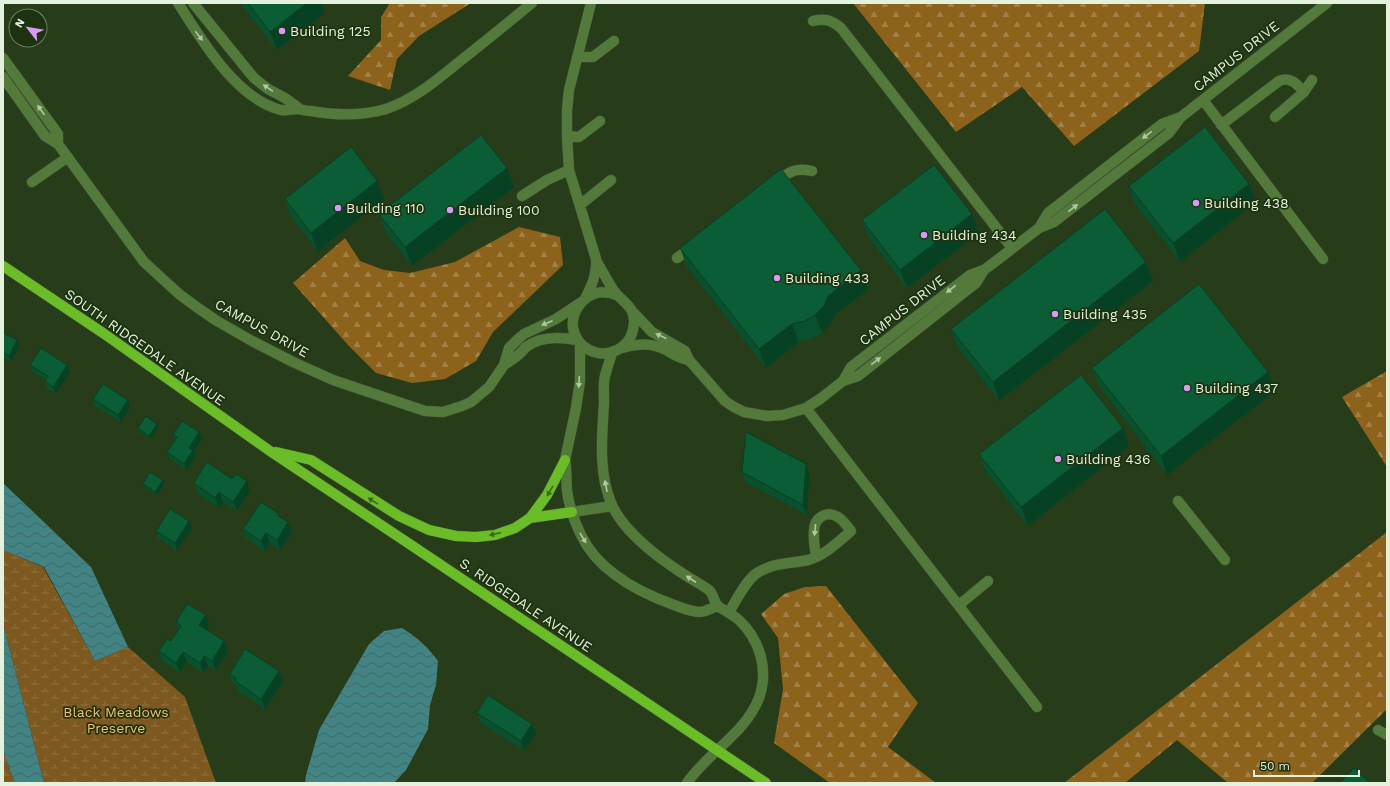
<svg xmlns="http://www.w3.org/2000/svg" width="1390" height="786" viewBox="0 0 1390 786" font-family="'Work Sans',sans-serif">
<style>
.forest{fill:url(#forest-firs)}
.wetland{fill:url(#wetland-marsh)}
.water{fill:url(#water-waves)}
.lines{fill:none;stroke-linecap:round;stroke-linejoin:round}
.minor-casing{stroke:#455a38;stroke-width:11}
.major-casing{stroke:#455a38;stroke-width:11}
.minor{stroke:#537a3b;stroke-width:10}
.major{stroke:#6bbd27;stroke-width:10}
.wall{fill:#09502d}
.shaded-wall{fill:#074124}
.building{fill:#0a5d34;stroke:#074124}
.oneway{fill:#b1c8a4}
.oneway2{fill:#3c6a18}
.poi-dot{fill:#d99af7;stroke:#1d320e;stroke-width:1.5}
.labels{text-anchor:middle;dominant-baseline:central;stroke-width:3.5;stroke-linejoin:round;paint-order:stroke}
.poi-label{font-size:14px;fill:#e4f2dd;stroke:#1d320e;text-anchor:start}
.street-label{font-size:14px;fill:#e4f2dd;stroke:#1d320e}
.park-label{font-size:14px;fill:#f7be6d;stroke:#1d320e}
</style>
<defs>
<pattern id="forest-firs" width="22" height="20" patternUnits="userSpaceOnUse"><rect width="22" height="20" fill="#8d621b"/><path d="M5 1l3.5 6h-7zM16 11l3.5 6h-7z" fill="#a28147"/></pattern>
<pattern id="wetland-marsh" width="20" height="14" patternUnits="userSpaceOnUse"><rect width="20" height="14" fill="#7d581f"/><path d="M1 5h8M5 5V1M11 12h8M15 12V8" fill="none" stroke="#8f703f"/></pattern>
<pattern id="water-waves" width="16" height="10" patternUnits="userSpaceOnUse"><rect width="16" height="10" fill="#428383"/><path d="M0 5q4-4 8 0t8 0" fill="none" stroke="#436966"/></pattern>
</defs>
<rect width="100%" height="100%" fill="#273d19"/>
<!-- forest -->
<path class="forest" d="M390,3H471L419,36L397,59L390,90L348,76L381,40V17Z
M853,3H1205L1199,51L1074,146L1022,87L956,132Z
M519,227L560,237L563,265L493,332L476,361L445,379L412,383L376,373L348,345L293,283L345,238L360,261L384,270L410,273L455,262Z
M1387,371V467L1342,397Z
M1387,532V709L1312,783H1228L1177,740L1125,783H1064Z
M826,586L918,703L888,747L936,783H830L774,743L783,689L778,638L761,614L784,594L805,587Z"/>
<!-- wetland -->
<path class="wetland" d="M3,550L43,567L95,661L128,647L185,697L216,783H44L3,624Z
M3,751L15,783H3Z"/>
<!-- water -->
<path class="water" d="M3,483L91,567L128,647L95,661L44,567L3,550Z
M3,624L44,783H15L3,751Z
M402,628C418,638 427,646 438,661L436,685L430,705L428,729L406,770L394,783H305L306,775L319,730L369,644L384,631Z"/>
<g class="lines">
<!-- minor casing -->
<g class="minor-casing">
<path id="minor" d="M178,3C201,39 236,99 281,110C286,111 293,109 299,109C303,110 307,111 311,111C334,115 362,116 386,109C416,99 440,77 464,58C487,40 510,21 532,3
M193,3L254,78L268,89L285,98L300,109
M813,21C825,18 831,20 841,28L1012,248
M577,57H593L614,41
M3,58L58,134V144
M3,77L45,136L58,144L144,262L179,294L198,308L217,321L252,341L293,362L333,380L425,411L443,412L462,406L471,402L489,387L504,365L509,348L517,340L524,334L556,319L580,303
M1203,100L1323,259
M1275,117L1304,92L1312,80
M1221,125L1279,81C1290,76 1297,84 1304,92
M567,136L579,137L600,121
M32,182L68,157
M776,182C789,172 795,167 812,171
M522,196L547,180L569,170
M580,205L611,180
M1039,228L1048,213L1094,177L1162,124L1181,117
M677,258L692,247
M597,262C603,272 608,282 614,291C622,302 635,306 634,323C633,335 628,345 617,350C599,359 577,349 573,328C571,312 582,297 597,293C604,291 611,293 617,295
M585,299C592,285 597,274 596,259L569,170L567,136V110L569,90L591,3
M632,311L652,332L685,351L689,360L725,401L734,407L744,412L767,416L783,415L806,408L820,399L843,381L851,367L970,275L984,270
M580,343V381L576,408L565,460C567,470 566,481 567,491C569,505 574,521 581,535C598,571 638,592 674,605C682,608 691,612 700,612C705,612 712,608 717,606
M622,348C637,344 651,342 666,350C675,355 678,358 689,360
M612,353C610,360 607,368 605,376C603,384 604,394 604,403C602,436 598,474 612,505C624,532 660,559 685,575C691,579 706,587 710,591C714,596 714,603 719,607C726,611 733,615 739,620C760,640 769,670 759,698C745,734 708,752 687,783
M504,365C509,362 513,359 517,356C521,353 523,350 526,347C540,336 561,337 577,340
M843,381L858,376L919,328L976,283L984,270L996,261L1039,228L1054,222L1169,133L1181,117L1327,3
M806,408L1037,707
M1178,501L1225,560
M572,512L612,506
M959,605L988,581
M729,612C736,601 746,580 757,573C775,562 789,564 808,560C824,556 838,542 851,531C847,526 843,520 838,517C826,510 814,518 814,531C813,539 815,548 816,557
M1378,730L1387,735"/>
</g>
<!-- major casing -->
<g class="major-casing">
<path id="major" d="M3,266L103,333L270,451L414,547L766,783
M276,452L311,460L399,516L429,530L456,536L476,537L495,535L515,528L530,518L547,495L565,460
M530,518L572,512"/>
</g>
<!-- minor -->
<use href="#minor" class="minor"/>
<!-- major -->
<use href="#major" class="major"/>
</g>
<!-- wall -->
<path class="wall" d="M240,3H322L325,13L277,50Z
M507,168L514,187L412,266L386,233L379,214Z
M1129,186L1256,202L1180,262L1135,204Z
M285,199H384L318,251L291,217Z
M862,220L979,233L907,288L869,238Z
M680,248L861,270L868,289L835,315L830,324L822,333L811,339L799,342L766,368L687,267Z
M1146,262L1153,281L999,401L958,347L951,329Z
M3,333L17,340L19,347L11,362L3,358Z
M30,365H67L70,372L56,393L47,388L45,381L46,380L33,372Z
M1092,368L1275,391L1167,475L1099,386Z
M93,399L130,407L121,422L95,406Z
M158,427L150,439L139,432L138,428Z
M199,432L202,439L194,452L195,457L187,470L170,459L167,452L175,440L173,435Z
M1129,446L1028,526L986,472L979,454Z
M806,464L809,473L807,515L746,482L742,472Z
M232,479L250,491L237,511L223,502L219,508L197,493L194,483Z
M164,483L157,495L144,487L143,484Z
M281,518L292,532L280,550L270,543L265,551L246,538L243,529Z
M192,528L177,550L158,538L156,531Z
M206,615L209,625L206,630L228,651L216,670L208,666L203,673L187,662L180,672L162,661L159,651L171,641L178,630L176,622Z
M279,671L283,681L265,709L238,691L237,686L233,684L230,674Z
M477,713L532,724L536,734L524,751L481,723Z"/>
<!-- shaded-wall -->
<path class="shaded-wall" d="M307,3H322L325,13L277,50L270,32Z
M507,168L514,187L412,266L405,247Z
M377,181L384,199L318,251L311,233Z
M1249,184L1256,202L1180,262L1173,243Z
M972,214L979,233L907,288L900,270Z
M1146,262L1153,281L999,401L993,382Z
M861,270L868,289L835,315L830,324L822,333L815,315L828,296Z
M792,324L799,342L766,368L759,349Z
M17,340L19,347L11,362L9,356Z
M67,365L70,372L56,393L53,387Z
M1268,372L1275,391L1167,475L1161,456Z
M128,400L130,407L121,422L118,415Z
M157,424L158,427L150,439L149,436Z
M1123,428L1129,446L1028,526L1021,507Z
M199,432L202,439L194,452L195,457L187,470L184,464L189,448Z
M806,464L809,473L807,515L803,505Z
M163,480L164,483L157,495L155,492Z
M247,481L250,491L237,511L233,502Z
M219,492L223,502L219,508L215,498Z
M189,521L192,528L177,550L175,543Z
M288,522L292,532L280,550L277,540Z
M266,533L270,543L265,551L261,541Z
M206,615L209,625L203,635L199,625Z
M224,641L228,651L216,670L212,661Z
M183,652L187,662L180,672L176,663Z
M204,656L208,666L203,673L200,663Z
M279,671L283,681L265,709L261,699Z
M532,724L536,734L524,751L521,741Z"/>
<!-- building -->
<path class="building" d="M248,3H307L270,32Z
M1205,127L1249,184L1173,243L1129,186Z
M481,135L507,168L405,247L379,214Z
M351,147L377,181L311,233L285,199Z
M934,165L972,214L900,270L862,220Z
M781,169L861,270L828,296L824,306L815,315L805,321L792,324L759,349L680,248Z
M1105,209L1146,262L993,382L951,329Z
M1199,284L1268,372L1161,456L1092,368Z
M3,333L17,340L9,356L3,352Z
M41,348L67,365L53,387L45,381L48,376L30,365Z
M1081,375L1123,428L1021,507L979,454Z
M103,384L128,400L118,415L93,399Z
M146,416L157,424L149,436L138,428Z
M182,421L199,432L189,448L193,450L184,464L167,452L177,437L173,435Z
M746,432L806,464L803,505L742,472Z
M207,462L232,479L236,474L247,481L233,502L219,492L215,498L194,483Z
M150,472L163,480L155,492L143,484Z
M261,502L279,514L278,516L288,522L277,540L266,533L261,541L243,529Z
M170,509L189,521L175,543L156,531Z
M187,604L206,615L199,625L224,641L212,661L204,656L200,663L183,652L176,663L159,651L167,639L171,641L181,626L176,622Z
M245,649L279,671L261,699L235,681L236,678L230,674Z
M488,695L532,724L521,741L477,713Z
M1354,768L1370,783H1340Z"/>
<!-- one-way arrows -->
<defs><path id="oneway-solid" d="M-6-.8H1V-3.2L6.5 0L1 3.2V.8H-6Z"/></defs>
<g class="oneway">
<use href="#oneway-solid" transform="translate(199 36) rotate(52)"/>
<use href="#oneway-solid" transform="translate(268 88) rotate(-146)"/>
<use href="#oneway-solid" transform="translate(41 110) rotate(-126)"/>
<use href="#oneway-solid" transform="translate(1147 135) rotate(142)"/>
<use href="#oneway-solid" transform="translate(1073 208) rotate(-38)"/>
<use href="#oneway-solid" transform="translate(951 289) rotate(142)"/>
<use href="#oneway-solid" transform="translate(547 323) rotate(157)"/>
<use href="#oneway-solid" transform="translate(661 336) rotate(-154)"/>
<use href="#oneway-solid" transform="translate(876 361) rotate(-38)"/>
<use href="#oneway-solid" transform="translate(579 382) rotate(94)"/>
<use href="#oneway-solid" transform="translate(606 486) rotate(-101)"/>
<use href="#oneway-solid" transform="translate(815 530) rotate(96)"/>
<use href="#oneway-solid" transform="translate(583 538) rotate(59)"/>
<use href="#oneway-solid" transform="translate(691 579) rotate(-147)"/>
</g>
<g class="oneway2">
<use href="#oneway-solid" transform="translate(550 491) rotate(120)"/>
<use href="#oneway-solid" transform="translate(373 501) rotate(-148)"/>
<use href="#oneway-solid" transform="translate(495 534) rotate(167)"/>
</g>
<!-- markers -->
<g class="poi-dot">
<circle cx="282" cy="31" r="4"/>
<circle cx="1196" cy="203" r="4"/>
<circle cx="338" cy="208" r="4"/>
<circle cx="450" cy="210" r="4"/>
<circle cx="924" cy="235" r="4"/>
<circle cx="777" cy="278" r="4"/>
<circle cx="1055" cy="314" r="4"/>
<circle cx="1187" cy="388" r="4"/>
<circle cx="1058" cy="459" r="4"/>
</g>
<g class="labels">
<!-- poi labels -->
<g class="poi-label">
<text x="290" y="31">Building 125</text>
<text x="1204" y="203">Building 438</text>
<text x="346" y="208">Building 110</text>
<text x="458" y="210">Building 100</text>
<text x="932" y="235">Building 434</text>
<text x="785" y="278">Building 433</text>
<text x="1063" y="314">Building 435</text>
<text x="1195" y="388">Building 437</text>
<text x="1066" y="459">Building 436</text>
</g>
<!-- street labels -->
<g class="street-label">
<text transform="translate(1236 56) rotate(-38)">CAMPUS DRIVE</text>
<text transform="translate(902 310) rotate(-38)">CAMPUS DRIVE</text>
<text transform="translate(262 328) rotate(29)">CAMPUS DRIVE</text>
<text transform="translate(145 347) rotate(35)">SOUTH RIDGEDALE AVENUE</text>
<text transform="translate(526 605) rotate(34)">S. RIDGEDALE AVENUE</text>
</g>
<!-- park labels -->
<g class="park-label">
<text x="116" y="712">Black Meadows<tspan x="116" dy="16">Preserve</tspan></text>
</g>
</g>
<!-- border -->
<rect width="1390" height="786" fill="none" stroke="#e4f2dd" stroke-width="8"/>
<!-- north arrow -->
<g transform="translate(28 28) rotate(301)"><circle r="19" fill="#1d320e" stroke="#6d7f61"/>
<path d="M0-3L7 15L0 10L-7 15Z" fill="#d99af7"/>
<text y="-6" font-size="11" font-weight="bold" text-anchor="middle" fill="#e4f2dd">N</text>
</g>
<!-- scale -->
<path d="M1254 770v6h105v-6" fill="none" stroke="#e4f2dd" stroke-width="2"/>
<text x="1260" y="770" font-size="12" fill="#e4f2dd" stroke="#1d320e" stroke-width="3" paint-order="stroke">50 m</text>
</svg>
